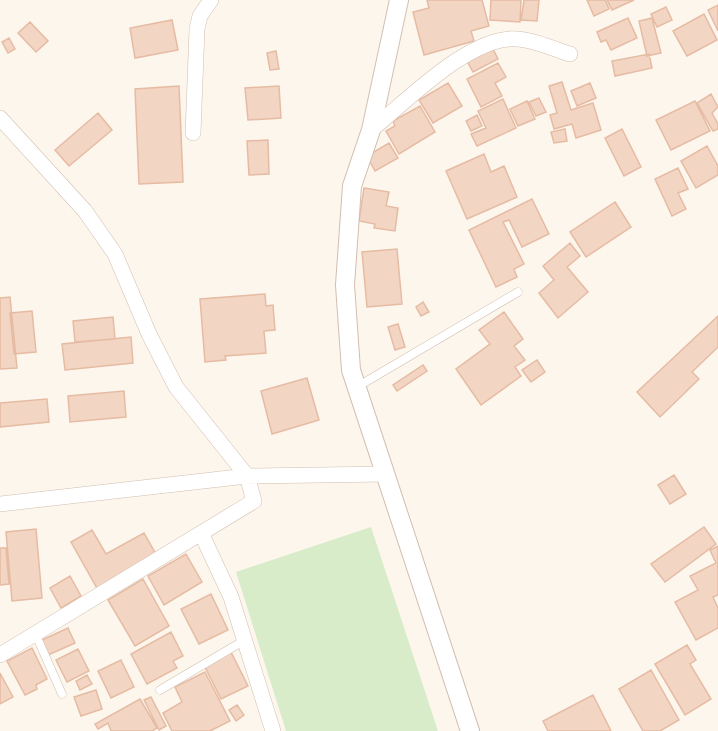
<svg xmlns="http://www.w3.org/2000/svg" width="718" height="731" viewBox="0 0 718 731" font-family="'Golos Text',sans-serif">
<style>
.green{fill:#d8ecc9}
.building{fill:#f3d5c3;stroke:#e6bba3;stroke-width:1.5}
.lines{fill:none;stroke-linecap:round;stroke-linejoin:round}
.service-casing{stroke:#d1beb0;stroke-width:9}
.minor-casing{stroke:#d1beb0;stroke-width:16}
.tertiary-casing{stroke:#d1beb0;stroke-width:20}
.service{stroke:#fff;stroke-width:8}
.minor{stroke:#fff;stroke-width:15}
.tertiary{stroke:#fff;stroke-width:18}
</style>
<rect width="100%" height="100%" fill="#fdf6ec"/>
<!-- green -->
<path class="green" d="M371,527L438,731H286L236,572Z"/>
<!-- building -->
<path class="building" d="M427,0H482L489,26L471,31L474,41L424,55L413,12L429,8Z
M491,0H521L520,22L490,20Z
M524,0H539L537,21L521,20Z
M587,0H605L609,9L594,16Z
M607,0H634L612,10Z
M718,5V31L708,10Z
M666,7L672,20L657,27L651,14Z
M704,14L717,40L687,56L673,31Z
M628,18L637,38L611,50L606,40L601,42L597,32Z
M652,18L661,53L647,56L639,21Z
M172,20L178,50L135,58L130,28Z
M30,22L48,41L36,52L18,33Z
M9,38L15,49L8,53L2,42Z
M491,45L498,59L473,72L466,59Z
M276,51L279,69L270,70L267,53Z
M649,54L652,68L615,76L612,61Z
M498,63L506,77L495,83L502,96L481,107L467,79Z
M562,82L571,110L593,103L601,130L576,138L572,124L554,129L550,115L557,113L549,86Z
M448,83L462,106L433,123L419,100Z
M590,83L596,98L577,106L571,91Z
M179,86L183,182L139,184L135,89Z
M279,86L281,118L248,120L245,88Z
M711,94L718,107L712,113L718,124V129L713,131L697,103Z
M539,98L546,112L536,116L529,102Z
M503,99L516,128L477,146L471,134L486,128L478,111Z
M527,101L535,119L518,126L510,109Z
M695,101L710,131L671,150L656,120Z
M420,106L435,132L399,154L386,131L395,126L393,121Z
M98,113L112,130L69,166L55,150Z
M477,115L482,126L471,131L466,121Z
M565,129L567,141L554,143L551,132Z
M622,129L641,167L624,176L605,138Z
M268,140L269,174L249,175L247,141Z
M389,143L398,158L375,171L367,156Z
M707,146L718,166V175L696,188L681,161Z
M484,154L491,172L504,166L517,197L467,219L446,171Z
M678,168L688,189L678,193L686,209L672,216L655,179Z
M364,188L389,192L386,206L398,208L395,231L374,228L375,224L359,221Z
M532,199L549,234L522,247L509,220L503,222L524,264L514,269L517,277L496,287L469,230Z
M615,202L631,227L586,257L570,232Z
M570,243L580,256L567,267L588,292L558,318L539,293L554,280L543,266Z
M397,249L402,304L367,307L362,252Z
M265,294L266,306L273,305L275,330L264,331L266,353L225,356L226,360L205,362L200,299Z
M10,297L17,368L0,369V298Z
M423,302L429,312L421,316L416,307Z
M32,311L36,352L14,354L10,313Z
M504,312L523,339L514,346L525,360L515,367L521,376L481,405L456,369L490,344L479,330Z
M718,316V347L692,372L699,379L660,417L637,392Z
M113,317L115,339L75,342L73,321Z
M398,324L405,347L395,350L388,327Z
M131,337L133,363L65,370L62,344Z
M537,360L545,372L531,382L522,370Z
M423,365L427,371L397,391L393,385Z
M307,378L319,420L272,434L261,391Z
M124,391L126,417L70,422L68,396Z
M47,399L49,422L0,427V403Z
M674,475L686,494L670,504L658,485Z
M704,527L716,544L665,582L651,564Z
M36,529L42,598L12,601L6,532Z
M92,530L106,554L144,533L157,556L98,590L71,542Z
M718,546V595L713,597L718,608V628L696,640L675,602L698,590L690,576L716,563L710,550Z
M0,548H6L9,584L0,585Z
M186,554L202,582L164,605L148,576Z
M70,576L81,596L61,608L50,588Z
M143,579L169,626L135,646L108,600Z
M211,594L228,630L199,644L181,609Z
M68,628L75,643L48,655L42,640Z
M171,632L183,656L173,661L177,668L147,684L131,654Z
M687,645L696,660L690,664L711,699L685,715L655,664Z
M32,648L47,679L36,685L37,689L25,695L7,661Z
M78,649L89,671L67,682L56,660Z
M231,652L248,686L221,699L204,665Z
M121,660L134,687L111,698L98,671Z
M651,670L679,720L660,731H643L619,689Z
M205,672L230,721L210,731H172L163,713L182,702L175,687Z
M0,673L13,697L0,704Z
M87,675L92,684L80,690L76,681Z
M96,690L102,709L81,716L74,697Z
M593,695L611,731H548L543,721Z
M151,697L166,726L159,730L144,700Z
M140,699L157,728L152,731H111L108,723L98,729L95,724Z
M237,705L244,715L236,721L229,710Z"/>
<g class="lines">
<!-- service casing -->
<g class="service-casing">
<path id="service" d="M357,387L518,292
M35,633L62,694
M160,690L245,640"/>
</g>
<!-- minor casing -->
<g class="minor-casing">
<path id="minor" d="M0,118L85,211L115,254L149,334L176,387L247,476L385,474
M371,130C406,102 470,35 517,39C535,40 553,49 570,54
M193,133L197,29L200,16L211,0
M0,504L247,476L254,501L0,655
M201,533L231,597L273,731"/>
</g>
<!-- tertiary casing -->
<g class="tertiary-casing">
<path id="tertiary" d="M399,0L371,130L352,186L345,285L351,370L470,731"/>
</g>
<!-- service -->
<use href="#service" class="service"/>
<!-- minor -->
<use href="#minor" class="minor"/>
<!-- tertiary -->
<use href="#tertiary" class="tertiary"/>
</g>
</svg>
